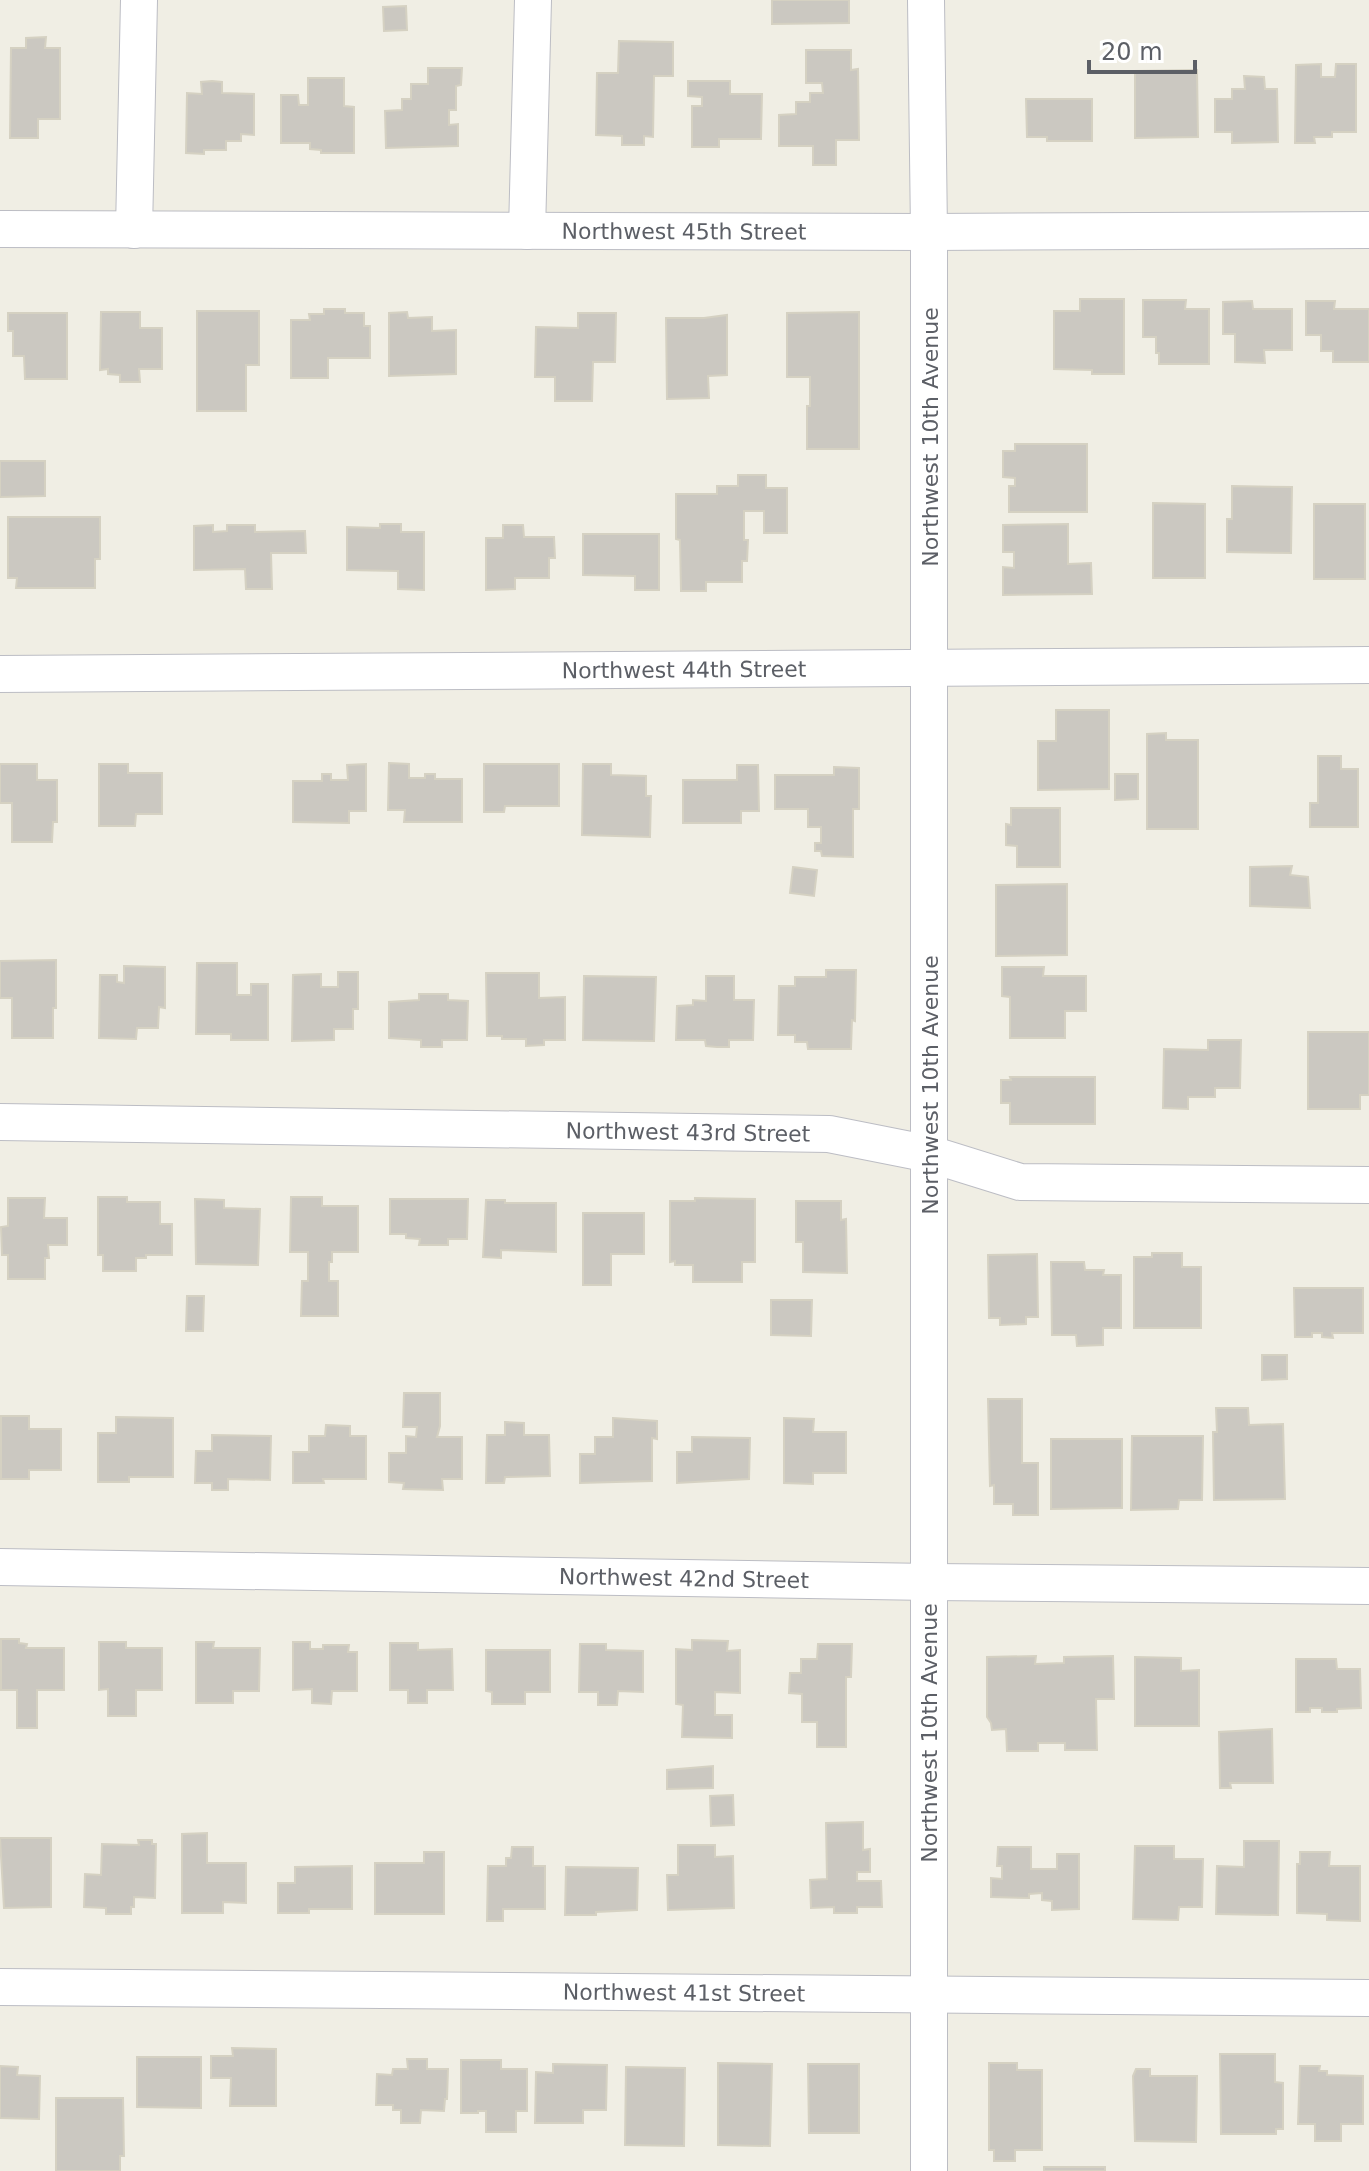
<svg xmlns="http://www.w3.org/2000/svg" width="1369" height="2171" viewBox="0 0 1369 2171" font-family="'DejaVu Sans',sans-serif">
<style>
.building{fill:#cbc8c1;stroke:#d5d1c2;stroke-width:2}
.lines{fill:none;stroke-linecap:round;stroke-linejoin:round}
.minor-casing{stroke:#bcbdc4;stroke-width:38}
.minor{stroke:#fff;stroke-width:36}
.labels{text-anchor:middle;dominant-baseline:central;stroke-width:8;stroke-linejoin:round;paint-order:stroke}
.street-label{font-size:22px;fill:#5c5f66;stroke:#fff}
</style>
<rect width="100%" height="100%" fill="#f0eee4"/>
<!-- building -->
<path class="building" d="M772,0H849V23L772,24Z
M406,6L407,30L384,31L383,7Z
M46,37L45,48H60V119H38V138H10L11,48H26V38Z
M619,41L673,42V76H654L653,137L644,136V145H622V136L596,135L597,73H618Z
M806,50H851V70L858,69L859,140H836V165H813V146H779V115L796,114V102H810V93H823L822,83H806Z
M1321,64V77H1335L1336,64H1356V132H1332V137H1314L1315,143H1295L1296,65Z
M428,68H462L461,85L456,86V110H449V125L458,124V146L386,148L385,111L402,110V99H411V84H428Z
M1197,70L1198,137L1135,138V71Z
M1244,76L1264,77L1265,89H1277L1278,142L1232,143V132H1215V99H1232V89H1245Z
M308,78H344V106L354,107V153H321V150L310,149V143H281V95H298L299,105H308Z
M212,81L222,82V93L254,94V135L241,134V141H226V150H204V154L186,153L187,93L202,94L201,82Z
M688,81H730V94H762L761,139H719V147H692V106H702V97L688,96Z
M1026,99H1092V141H1047V137H1027Z
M1080,299H1124V374H1092V370L1054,369V311H1080Z
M1143,300H1186L1185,309H1209V364H1159V353H1156V337H1143Z
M1252,301L1253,309H1292V350H1264L1265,363L1235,362V334H1223V302Z
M1306,301H1335L1334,309H1369V362H1333V351H1321V335H1306Z
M324,309H345V313H364V326H370V358H328V378H291V320H310L309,314H324Z
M197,311H259V365H246V411H197Z
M101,312H140V328H162V369H139L140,382H120V375L108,374V369L100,370Z
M407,312L408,318L432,317V331L456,330V374L389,376V313Z
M859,312V449H807V406H810V377H787V313Z
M8,313H67V379H25L24,356H13V331H8Z
M578,313H616L615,362H593L592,401H555V377H535L536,327L578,328Z
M727,315V375L708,376L709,398L667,399L666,318H704Z
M1015,444H1087V512H1009V486H1015V478L1003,477V451H1015Z
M0,461H45V496L0,497Z
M738,475H766V488H787V533H764V511H744V540H748L747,561H742V582H706V591H681L680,540L676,539V494H717V486H738Z
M1232,486L1292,487L1291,553L1227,552V519H1232Z
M1153,503L1205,504V578H1153Z
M1314,504H1365V579H1314Z
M8,517H100V559H95V588H16L17,578H8Z
M380,524H401V532H424V590L398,589V571L347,570V527L380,528Z
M1068,524V564L1091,563L1092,594L1003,595V567L1014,568V552H1003V525Z
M213,525V532L227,531V525H255V532L305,531L306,553H271L272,589H246L245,569L194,570V526Z
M503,525H523L524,537H554L555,558H549V578H515V589L486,590V538H503Z
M583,534H659V590H635V576L583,575Z
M1056,710H1109V789L1038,790V741H1056Z
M1166,733V740H1198V829H1147V734Z
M1318,756H1341V769H1358V827H1310V803H1318Z
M389,763L409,764V778H425V774H435V779H462V822H404L405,810H388Z
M0,764H37V780H57V822H53L52,842H12V803H0Z
M99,764H128V773H162V814H136L135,826H99Z
M366,764V811H349V823L293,822V781H322V774H331V780H348L347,765Z
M484,764H559V806H505L504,812H484Z
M583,764H611V775L646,776V796H651L650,837L582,835Z
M737,765H758L759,811H741V823H683V780H737Z
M834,767L859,768V809H853V857L822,856L821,851H815V843H821V827H808V809H775V775H834Z
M1115,774H1138V799L1115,800Z
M1011,808H1060V867H1017V846L1006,845V824L1011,825Z
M1292,866L1290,875L1308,877L1310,908L1250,906V867Z
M793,867L817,870L814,896L790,893Z
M1067,884V955L996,956V885Z
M56,960V1008H53V1038H12V998H0V961Z
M197,963H237V995H251V984H268V1040H231V1034H196Z
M124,966L165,967V1008L159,1007L158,1028H137L136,1039L99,1038L100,975H117V982L124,983Z
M1002,967H1044L1043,976H1086V1011H1065V1038H1010V997L1002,996Z
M826,970H856L855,1021L852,1020L851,1049H808L807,1042H795V1035H778L779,986H795V977H826Z
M338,972H358V1009H353V1029H334V1040L292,1041L293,975L321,974V987H338Z
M486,973H539V998L565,997V1040H544V1045L526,1046V1039H502V1036H487Z
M584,976L656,977L654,1041L583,1040Z
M706,976H734V1000H754L753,1040H729V1047H717L706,1046L705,1040H676L677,1006L693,1005V1000L706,1001Z
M419,994H448V1000L468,1001L467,1040H442V1047H421V1040L389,1038V1002L419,1000Z
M1308,1032H1369V1095H1360V1109H1308Z
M1208,1040H1241L1240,1088H1215V1097H1188V1109L1163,1108L1164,1049L1208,1050Z
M1010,1077H1095V1124H1010V1103H1001V1080H1011Z
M98,1197H127V1202H160V1224H172V1255H146V1258H136V1271H103V1255H98Z
M291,1197H322V1206H358V1252H332V1262H329V1281H338V1316H301L302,1281H308V1252H290Z
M8,1198H45L44,1218H67V1245H48L49,1258H45V1279H8V1255H2L1,1227L8,1226Z
M695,1198L755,1199V1262H742V1282H693V1265H675V1261L670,1262V1201H695Z
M195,1199L224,1200V1208L260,1209L258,1265L196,1264Z
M390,1199H468L467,1239H448V1245H419L420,1239L406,1238V1234H390Z
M486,1200H505V1203H556V1252L501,1250V1258L483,1257Z
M796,1201H841V1220L846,1219L847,1273L803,1272V1242H796Z
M583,1213H644V1254H611V1285H583Z
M1152,1253H1182V1267H1201V1328H1134V1257H1152Z
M1037,1254L1038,1317H1026V1324L1000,1325V1318H989L988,1255Z
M1051,1262H1084L1085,1270H1104L1103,1275H1121V1328H1103V1345L1077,1346L1076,1335H1052Z
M1294,1288H1363V1333H1332L1333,1338L1322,1337V1333H1312V1337H1295Z
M187,1296H204L203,1331H186Z
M771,1300H812L811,1336L771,1335Z
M1262,1355H1287V1379L1262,1380Z
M404,1393H440V1426L437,1437H462V1479H442L443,1490L403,1489L404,1483L389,1482V1453H406V1436L416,1437L417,1427H403Z
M988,1399H1022V1463H1038V1515H1013V1504H994V1485L990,1486Z
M1216,1408H1248L1249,1425L1283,1424L1285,1499L1214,1500L1213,1432H1217Z
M1,1416H29V1429H61V1470H29V1479H1Z
M116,1417L173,1418V1477H129V1482H98V1433H116Z
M613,1418L657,1421V1439L652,1438V1481L580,1483V1454H595V1437H613Z
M784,1418L814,1419L813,1432H846V1473H813V1484L784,1483Z
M505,1422L524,1423V1435H549L550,1476L505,1477L504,1483H486L487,1435H505Z
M326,1425L350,1426V1436H366V1479H323L324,1483H293V1452H309V1436H325Z
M212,1435L271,1436L270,1480L228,1479V1490H212V1483H195L196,1451H212Z
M1132,1436H1203L1202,1500H1179L1178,1509L1131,1510Z
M692,1437L750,1438L749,1479L677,1483V1452H692Z
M1051,1439H1122V1508L1051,1509Z
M1,1639H19V1643L27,1644L26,1648H64V1690H37V1728H17V1690H1Z
M692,1640L728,1641L727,1651L740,1650V1693L715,1692V1715H732V1738L682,1737L683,1705L676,1704V1649L692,1650Z
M99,1642H126V1648H162V1690H136V1716H108V1689L99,1690Z
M196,1642H214L213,1648H260L259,1691H233V1703H196Z
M293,1642H310V1649H323V1645H349L348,1652H357V1691H332L331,1704L312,1703V1689L293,1690Z
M390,1643H418V1650L452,1649L453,1690H427V1703H408V1690H390Z
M580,1644H606V1650L643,1651V1692L618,1691L617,1705H598V1692H579Z
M818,1644H852L851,1677H846V1747H817V1722H802V1694L789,1693L790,1673H801V1659H817Z
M486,1650H550V1692H525V1704H492V1692L486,1691Z
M1036,1656L1035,1664L1064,1663V1657L1113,1656L1114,1699H1096L1097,1750H1065V1743H1038V1751H1007L1006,1729L992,1730L991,1723L987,1717V1657Z
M1135,1657L1181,1658V1671L1199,1670V1726H1135Z
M1296,1659H1336L1337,1669H1360L1361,1708L1337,1709V1712H1322V1708H1310V1712H1296Z
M1272,1729L1273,1783H1230L1231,1788H1220L1219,1732Z
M713,1766V1788L667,1789V1770Z
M733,1795L734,1825L711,1826L710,1796Z
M863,1822V1850L870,1849V1872H857V1881H881L882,1907H857V1913H834V1907L811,1908L810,1880L827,1879L826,1823Z
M207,1833V1863H246V1903L223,1902V1913H182V1834Z
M0,1838H51V1907L4,1908Z
M138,1840H152V1844H156L155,1898L134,1897V1907H131V1914H106V1908L84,1907L85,1874L101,1875L102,1844L139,1845Z
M1244,1841H1279L1278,1915L1216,1914L1217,1866L1244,1867Z
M678,1845H715V1857L733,1856L734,1908L668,1910L667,1875H678Z
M1135,1846H1174V1859H1203L1202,1907H1179L1178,1920L1133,1919Z
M512,1847H533V1866H545V1909H503V1921H487L488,1866H506V1858H511Z
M998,1847H1031V1869H1057V1854H1079V1909L1052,1910V1901L1042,1900V1893L1029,1894V1898L991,1897V1878L1002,1879V1866H997Z
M424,1852H444V1914H375V1863H424Z
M1300,1852H1330L1329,1866H1360V1921L1327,1920V1914L1297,1913V1864H1300Z
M352,1866V1909H309V1913H278V1883H295V1867Z
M566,1867L638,1868L637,1910L596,1912V1915H565Z
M232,2048L276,2049V2106H230L231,2078H211V2056H233Z
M1220,2054H1275V2082L1283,2083V2129H1276V2134H1221Z
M137,2057H201V2108L137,2107Z
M407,2059H427V2069H448L447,2099H445L444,2111L421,2110L420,2123H401V2110H393V2105H376L377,2074L392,2075L393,2069H408Z
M461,2060H501V2069H527V2111H516V2132H486V2111H478V2113H461Z
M718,2063L772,2064L770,2146L718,2145Z
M989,2063H1017V2070H1042V2150H1015V2161H994V2150H989Z
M553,2064L607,2065L606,2110H583V2123H535L536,2072L553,2073Z
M808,2064H859V2133H809Z
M0,2066L18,2067L17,2075L40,2076L39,2119L0,2118Z
M1300,2066H1320L1319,2071H1327V2075L1363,2076V2124H1341V2141H1315V2124H1298Z
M626,2067L685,2068L684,2146L625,2145Z
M1136,2069H1150V2076H1197L1196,2142L1135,2141L1133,2076Z
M56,2098H123L124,2156H120V2171H56Z
M1044,2167H1105V2171H1044Z"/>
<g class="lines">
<!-- minor casing -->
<g class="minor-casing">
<g id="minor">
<path d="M926,0L929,232V2171"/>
<path id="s1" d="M0,229L929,232L1369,230"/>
<path d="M134,230L139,0"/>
<path d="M527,231L533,0"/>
<path id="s2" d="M0,674L1369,665"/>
<path id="s3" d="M0,1122L829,1134L930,1154L1020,1182L1369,1185"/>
<path id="s4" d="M0,1567L930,1582L1369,1586"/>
<path id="s5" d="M0,1987L1369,1998"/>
</g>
</g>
<!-- minor -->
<use href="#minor" class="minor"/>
</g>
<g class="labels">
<!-- street labels -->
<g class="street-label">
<text stroke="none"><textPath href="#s1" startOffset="684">Northwest 45th Street</textPath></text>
<text transform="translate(930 437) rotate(-90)">Northwest 10th Avenue</text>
<text stroke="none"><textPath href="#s2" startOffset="684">Northwest 44th Street</textPath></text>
<text transform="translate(930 1085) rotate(-90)">Northwest 10th Avenue</text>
<text stroke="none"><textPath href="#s3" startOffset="688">Northwest 43rd Street</textPath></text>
<text stroke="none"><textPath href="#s4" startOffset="684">Northwest 42nd Street</textPath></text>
<text transform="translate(929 1733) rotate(-90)">Northwest 10th Avenue</text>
<text stroke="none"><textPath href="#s5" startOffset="684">Northwest 41st Street</textPath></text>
</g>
</g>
<!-- scale -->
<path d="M1089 60v12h106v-12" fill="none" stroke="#5c5f66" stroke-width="4"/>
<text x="1101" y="60" font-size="24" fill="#5c5f66" stroke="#ffffff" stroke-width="6" paint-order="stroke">20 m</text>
</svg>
